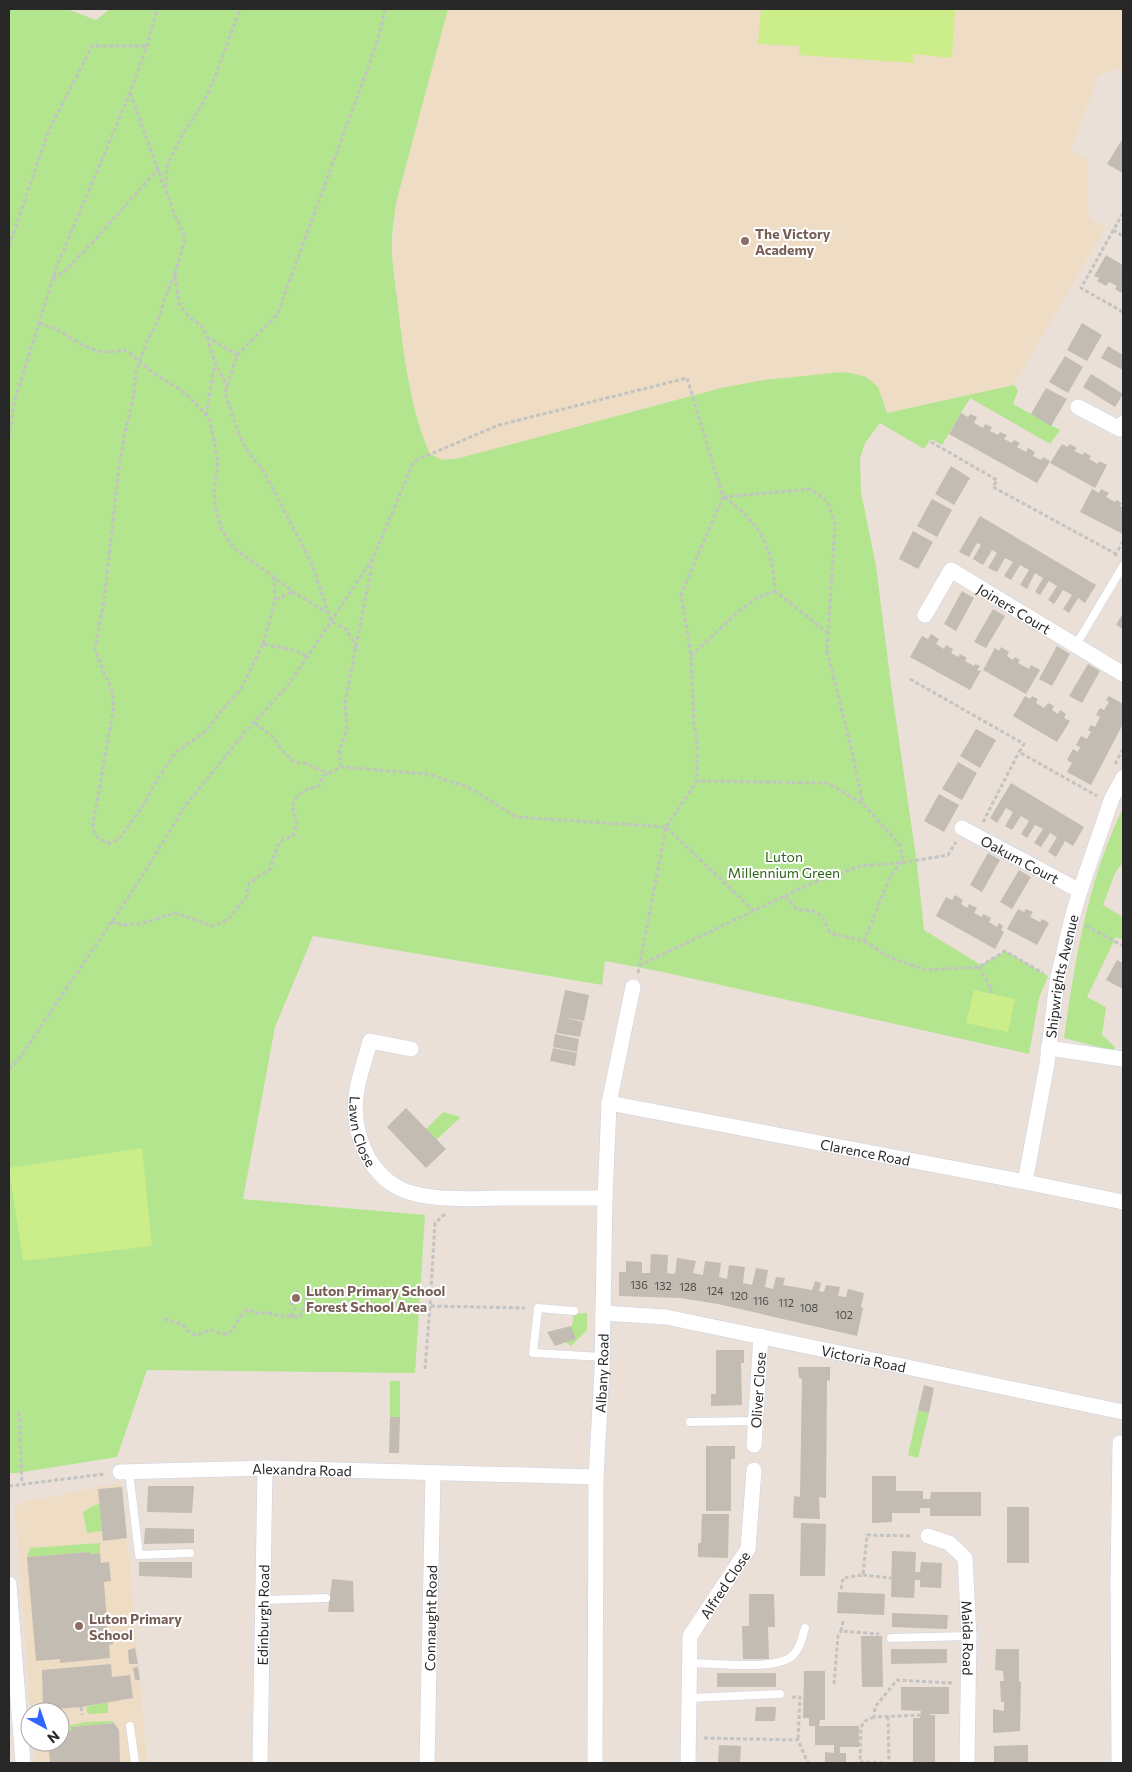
<svg xmlns="http://www.w3.org/2000/svg" width="1132" height="1772" viewBox="0 0 1132 1772" font-family="Commissioner,sans-serif">
<style>
.education{fill:#eeddc4}
.green{fill:#b3e58f}
.pitch{fill:#cbed8a}
.building{fill:#c2bcb3}
.lines{fill:none;stroke-linecap:round;stroke-linejoin:round}
.lane-casing{stroke:#ccd2e1;stroke-width:9}
.street-casing{stroke:#ccd2e1;stroke-width:16}
.path{stroke:#c3c3c3;stroke-width:3;stroke-dasharray:4 2.5;stroke-linecap:butt}
.lane{stroke:#fff;stroke-width:8}
.street{stroke:#fff;stroke-width:15}
.education-dot{fill:#8d6e63;stroke:#fff;stroke-width:2}
.labels{text-anchor:middle;dominant-baseline:central;stroke-width:4;stroke-linejoin:round;paint-order:stroke}
.number-label{font-size:11px;fill:#4e4c4a}
.education-label{font-size:14px;font-weight:bold;fill:#785e54;stroke:#fff;text-anchor:start}
.street-label{font-size:14px;fill:#272727;stroke:#fff}
.park-label{font-size:14px;fill:#2c6516;stroke:#fff}
</style>
<rect width="100%" height="100%" fill="#eae0d7"/>
<!-- education -->
<path class="education" d="M448,9H1123V67L1099,75L1071,149L1087,160L1089,218L1105,228L1014,385L886,413L882,395L442,460L429,454L419,430L412,403L403,346L392,255L397,199Z
M122,1482L147,1763H36L34,1742H60V1712H31L15,1507L19,1503Z"/>
<!-- green -->
<path class="green" d="M9,9H67L96,20L110,9H448L397,199C394,218 391,237 392,256C394,279 398,302 400,324C406,369 412,413 430,454L442,460L460,458L721,388L764,380L843,372L855,374L866,377L878,387L887,413L1014,385L1018,391L1013,404L1060,430L1050,444L970,398L942,445L931,439L924,449L880,423L865,443L860,459L861,492L876,566L891,685L917,864L924,930L981,965L1005,951L1048,976L1039,998L1029,1054L663,972L605,961L602,985L313,936L275,1027L243,1199L425,1215L415,1373L147,1370L117,1457L17,1473H9Z
M1123,808V862L1115,873L1103,905L1123,917V940L1116,937L1087,997L1106,1007L1102,1035L1115,1047L1114,1051L1064,1038C1075,959 1088,880 1123,808Z
M443,1112L461,1117L436,1140L426,1129Z
M587,1313V1330L571,1346L565,1342L573,1322V1314Z
M390,1381H400V1417H390Z
M918,1410L929,1413L918,1458L908,1455Z
M100,1504L102,1531L87,1533L83,1512L95,1505Z
M100,1543V1553L90,1554V1552L27,1557L30,1548Z
M108,1702V1713L88,1714L86,1707Z
M112,1721L114,1723L71,1727L72,1731L60,1733V1728L85,1722Z"/>
<!-- pitch -->
<path class="pitch" d="M761,9H959L955,10L952,58L913,54V63L799,55V46L758,44Z
M974,990L1015,999L1008,1032L966,1023Z
M142,1148L152,1246L23,1261L9,1168Z"/>
<!-- building -->
<path class="building" d="M1123,138V173L1107,164Z
M1106,255L1123,265V290L1121,293L1115,289L1117,286L1109,282L1106,286L1097,281L1099,278L1094,276Z
M1082,323L1102,335L1087,361L1067,350Z
M1108,346L1123,355V370L1101,358Z
M1065,356L1083,367L1068,393L1049,382Z
M1091,374L1123,394L1115,407L1083,387Z
M1046,388L1067,399L1051,426L1031,414Z
M961,413L968,417L970,414L977,417L974,423L983,428L985,424L992,427L990,431L998,435L1000,432L1007,435L1004,439L1012,443L1014,440L1020,443L1017,447L1026,452L1028,448L1035,452L1033,456L1041,460L1043,457L1050,461L1037,483L949,434Z
M1062,444L1067,447L1070,444L1077,448L1074,451L1083,455L1084,452L1091,456L1089,459L1098,464L1099,461L1107,465L1095,488L1050,463Z
M951,466L970,478L954,505L935,494Z
M1092,489L1099,493L1101,489L1109,493L1106,497L1115,502L1116,500L1122,503L1120,506L1123,508V534L1080,512Z
M932,499L952,510L937,537L917,526Z
M980,516L1096,585L1085,603L1078,598L1069,613L1063,609L1072,595L1063,590L1054,604L1048,600L1057,586L1049,581L1040,595L1035,592L1043,578L1035,573L1027,589L1020,585L1029,570L1020,565L1011,580L1004,576L1013,562L1005,558L997,572L988,568L997,553L992,550L983,565L973,559L981,545L977,543L969,557L959,552Z
M913,531L933,542L918,569L899,559Z
M962,591L974,598L956,631L944,624Z
M993,609L1005,616L986,648L974,642Z
M1123,613V629L1116,625Z
M931,634L939,639L936,644L944,649L946,645L953,649L951,653L958,657L960,654L967,658L965,661L974,666L975,664L980,666L977,670L981,671L970,690L910,657L922,636L928,639Z
M1057,646L1070,654L1052,686L1039,679Z
M1001,647L1009,652L1007,656L1013,660L1015,657L1020,660L1018,663L1029,669L1031,665L1040,670L1026,694L983,670L995,648L999,651Z
M1088,664L1100,671L1082,703L1069,696Z
M1025,696L1030,699L1032,696L1038,699L1036,703L1044,708L1048,703L1054,706L1052,710L1058,714L1060,710L1066,714L1064,718L1070,721L1057,742L1013,716Z
M1109,696L1123,704V724L1091,785L1067,772L1072,763L1067,760L1073,749L1078,752L1080,747L1076,745L1081,736L1087,739L1091,732L1088,730L1091,725L1095,727L1100,717L1096,715L1100,708L1104,710L1109,702L1106,700Z
M976,729L996,740L980,768L960,756Z
M958,762L977,773L962,800L942,789Z
M1011,783L1084,827L1073,846L1065,841L1056,857L1048,852L1057,837L1050,833L1041,847L1034,843L1043,829L1035,825L1027,838L1021,834L1029,821L1021,816L1012,830L1005,826L1013,812L1006,808L997,823L990,818Z
M939,794L959,805L944,832L924,821Z
M988,853L1000,860L982,892L970,885Z
M1019,870L1031,877L1012,909L1000,902Z
M955,895L963,900L961,904L967,908L969,904L977,908L974,913L982,917L983,914L991,918L989,922L997,927L999,923L1003,926L1001,930L1004,932L995,949L936,916L946,897L952,900Z
M1018,909L1024,912L1026,909L1033,912L1030,917L1040,922L1042,919L1049,923L1037,945L1007,929Z
M1117,960L1123,963V989L1106,980Z
M565,990L589,995L584,1021L562,1017L583,1022L580,1037L556,1033Z
M555,1034L579,1039L577,1052L553,1047Z
M553,1048L577,1053L575,1066L550,1061Z
M406,1108L446,1149L426,1168L387,1127Z
M651,1254L668,1255L667,1273L675,1274L677,1258L696,1261L693,1273L703,1275L705,1261L721,1263L719,1277L727,1279L729,1265L745,1267L743,1283L752,1285L756,1268L768,1270L765,1287L773,1289L776,1277L785,1278L783,1285L812,1290L815,1281L821,1283L819,1291L824,1292L826,1285L840,1287L838,1296L846,1297L848,1289L864,1293L861,1307L863,1308L857,1336L718,1304L680,1298L619,1296V1272H626V1261L642,1262V1273H650Z
M571,1326L576,1339L555,1346L547,1332Z
M716,1350H744V1363H741L742,1405L711,1406V1394H716Z
M798,1367H830V1381L827,1380L826,1498L819,1497L820,1519L793,1518L794,1496L800,1497L802,1379L799,1378Z
M924,1385L934,1388L929,1413L918,1410Z
M390,1417H400L399,1453H389Z
M706,1446H735V1459H731V1511H706Z
M872,1476H896V1491H923V1499H930L931,1492H981V1516H930V1508H920V1513H892V1522L872,1523Z
M148,1486H194L192,1513L147,1512Z
M122,1487L127,1538L103,1541L98,1489Z
M1007,1507H1029V1563H1007Z
M702,1514H729L728,1558L698,1557V1543H701Z
M801,1523L826,1524L825,1576H800Z
M145,1528L194,1529V1543L144,1544Z
M892,1551L916,1552L915,1572H920L921,1562L942,1563L941,1588L920,1587V1580H915L914,1598L891,1597Z
M90,1552V1554L100,1553L101,1563L109,1562L111,1581L104,1582L108,1636H113V1644L109,1645L110,1658L60,1663V1659L36,1661L27,1557Z
M139,1562H192V1578L139,1576Z
M332,1579L353,1581L354,1612H328Z
M838,1592L885,1594L884,1615L837,1613Z
M749,1594H774L775,1627H768L769,1659H743L742,1626H749Z
M892,1613L948,1615L947,1629L892,1627Z
M861,1636H882L883,1687H862Z
M135,1648L138,1664H129L128,1650Z
M891,1649H947V1663L891,1664Z
M996,1649H1019V1681L1021,1682L1020,1731L993,1733V1709L1004,1711V1702H1001L1000,1681H1004L1003,1671L995,1670Z
M111,1664L112,1677L130,1675L133,1698L81,1707L43,1710L42,1670Z
M138,1667L140,1680H135L133,1668Z
M804,1671H825V1720H820L819,1726H859V1747H840V1753H846V1763H825V1752L834,1753V1745H815V1726H809V1718H803Z
M717,1673H776V1687H717Z
M901,1687H949V1714H930V1715H935V1763H913V1718H920L921,1711L901,1710Z
M756,1707H776L775,1721H755Z
M114,1723L119,1730L120,1763H50L48,1742H60V1733L72,1731L71,1727Z
M719,1745L741,1746L740,1763H718Z
M1028,1745V1763H994V1746Z"/>
<g class="lines">
<!-- lane casing -->
<g class="lane-casing">
<path id="lane" d="M1076,645L1123,566
M574,1311L538,1308L533,1353L603,1357
M690,1422L755,1421
M129,1471L139,1555L190,1553
M263,1600L326,1598
M891,1638L969,1636
M689,1663C712,1663 776,1671 792,1656C800,1649 802,1638 805,1628
M689,1698L780,1694
M130,1726L135,1763"/>
</g>
<!-- street casing -->
<g class="street-casing">
<g id="street">
<path d="M1078,407L1120,429L1123,423"/>
<path id="s1" d="M925,615L951,570L1123,674"/>
<path id="s2" d="M962,828L1080,891"/>
<path d="M1048,1048L1123,1059"/>
<path id="s3" d="M411,1049L370,1041C366,1058 358,1077 356,1096C352,1131 367,1173 401,1189C426,1201 474,1199 502,1198C536,1198 571,1198 605,1198"/>
<path id="s4" d="M609,1103L1025,1182L1123,1202"/>
<path id="s5" d="M1025,1182L1047,1064L1057,981L1072,918L1080,891L1112,798L1123,778"/>
<path id="s6" d="M603,1313L666,1317L1123,1412"/>
<path id="s7" d="M754,1445L761,1336"/>
<path id="s8" d="M120,1472L265,1468L596,1477"/>
<path id="s9" d="M928,1536L949,1543L965,1558L969,1636L967,1763"/>
<path d="M9,1584L23,1763"/>
<path id="s10" d="M260,1763L265,1468"/>
<path id="s11" d="M427,1763L433,1473"/>
<path id="s12" d="M595,1763L596,1477L602,1371L605,1198L609,1103L633,987"/>
<path id="s13" d="M688,1763L690,1636L748,1549L754,1470"/>
<path d="M1119,1763L1118,1581L1120,1443"/>
</g>
</g>
<!-- path -->
<path class="path" d="M130,93L174,213L185,238L175,274L179,304L190,318L201,325L207,337L237,355
M166,187L167,166L181,137L203,103L215,77L240,9
M1123,213L1081,288L1123,312
M1113,230L1123,236
M9,246L48,132L92,46H147
M175,274L167,292L156,326L146,343L136,373L133,399L125,432L118,476L104,601L95,648L100,663L111,688L114,706L93,824C94,836 98,840 109,843L119,839L126,829L141,809L157,780L175,753L206,731L222,710L241,689L263,644L297,651L307,657
M53,279L66,270L93,242L158,169
M39,323L56,329L80,344L97,351L110,352L124,350L130,353L153,373L181,390L202,410L210,421L218,462L214,489L215,507L222,530L234,548L295,593L328,613
M207,337L214,360L227,387
M206,416L215,362
M9,438L14,403L56,268L130,93L147,46L157,9
M931,442L997,480L993,487L1116,554
M723,497L811,489L828,502L835,524L827,651L850,743L863,803
M724,497C761,525 772,545 775,591L828,633
M1115,556L1123,541
M276,600L286,594L295,593
M263,644L275,601L274,578
M356,648L347,630L331,621L312,564L263,470L248,452L238,432L225,393L237,355L277,315L378,40L385,9
M691,656L739,611L757,598L775,591
M910,679L1024,744L1019,752L1097,796
M255,723L274,738L280,748L290,759L296,763H305L328,773
M1115,764L1123,749
M341,767L339,752L347,729L345,703L373,559
M983,822L1019,752
M785,896L810,884L860,866L900,863L948,855L956,842
M111,922L125,925L139,924L176,913L212,926L227,920L246,898L249,883L270,869L277,847L282,840L293,836L297,823L292,806C298,791 304,790 319,786L323,776L341,767L427,774L468,787L516,817L666,827L754,911
M1086,926L1123,946
M864,941L889,957L926,970L979,967L1005,951L1043,973
M979,967L991,988V993
M638,973L666,827L697,781L828,783L863,804L900,845L903,859L889,879L864,941L830,933C822,914 819,909 797,910L785,896L640,965
M9,1069L19,1059L139,881L185,806L245,732L289,684L373,558L414,461L499,425L687,378L723,497L681,594L691,656L694,726L697,740V781
M445,1214L435,1223L430,1306L525,1308
M291,1316L295,1309L291,1303L298,1289
M164,1319L181,1324L192,1334L197,1335L211,1330L223,1334H228C237,1326 238,1315 248,1309L255,1313H269L281,1316L300,1317L305,1305L306,1295
M425,1369L430,1306
M19,1412L22,1484
M9,1486L105,1474
M863,1575L891,1578
M841,1589L843,1578L863,1575L867,1535L912,1536
M843,1621L841,1631L879,1634
M834,1684L838,1636L841,1631
M792,1697H800L798,1740
M81,1707L82,1715
M921,1715L874,1717L875,1707L897,1680L952,1683
M874,1717L865,1721L861,1727L860,1762L889,1763L888,1716
M704,1738L798,1740L808,1763"/>
<!-- lane -->
<use href="#lane" class="lane"/>
<!-- street -->
<use href="#street" class="street"/>
</g>
<!-- markers -->
<g class="education-dot">
<circle cx="745" cy="241" r="5"/>
<circle cx="296" cy="1298" r="5"/>
<circle cx="79" cy="1626" r="5"/>
</g>
<g class="labels">
<!-- number labels -->
<g class="number-label">
<text x="639" y="1284">136</text>
<text x="663" y="1285">132</text>
<text x="688" y="1286">128</text>
<text x="715" y="1290">124</text>
<text x="739" y="1295">120</text>
<text x="761" y="1300">116</text>
<text x="786" y="1302">112</text>
<text x="809" y="1307">108</text>
<text x="844" y="1314">102</text>
</g>
<!-- education labels -->
<g class="education-label">
<text x="755" y="233">The Victory<tspan x="755" dy="16">Academy</tspan></text>
<text x="306" y="1290">Luton Primary School<tspan x="306" dy="16">Forest School Area</tspan></text>
<text x="89" y="1618">Luton Primary<tspan x="89" dy="16">School</tspan></text>
</g>
<!-- street labels -->
<g class="street-label">
<text stroke="none"><textPath href="#s1" startOffset="126">Joiners Court</textPath></text>
<text stroke="none"><textPath href="#s2" startOffset="66">Oakum Court</textPath></text>
<text stroke="none"><textPath href="#s5" startOffset="209">Shipwrights Avenue</textPath></text>
<text stroke="none"><textPath href="#s3" startOffset="135">Lawn Close</textPath></text>
<text stroke="none"><textPath href="#s4" startOffset="261">Clarence Road</textPath></text>
<text stroke="none"><textPath href="#s6" startOffset="265">Victoria Road</textPath></text>
<text stroke="none"><textPath href="#s12" startOffset="390">Albany Road</textPath></text>
<text stroke="none"><textPath href="#s7" startOffset="55">Oliver Close</textPath></text>
<text stroke="none"><textPath href="#s8" startOffset="182">Alexandra Road</textPath></text>
<text stroke="none"><textPath href="#s13" startOffset="189">Alfred Close</textPath></text>
<text stroke="none"><textPath href="#s10" startOffset="148">Edinburgh Road</textPath></text>
<text stroke="none"><textPath href="#s11" startOffset="145">Connaught Road</textPath></text>
<text stroke="none"><textPath href="#s9" startOffset="124">Maida Road</textPath></text>
</g>
<!-- park labels -->
<g class="park-label">
<text x="784" y="856">Luton<tspan x="784" dy="16">Millennium Green</tspan></text>
</g>
</g>
<!-- border -->
<rect width="1132" height="1772" fill="none" stroke="#272727" stroke-width="20"/>
<!-- north arrow -->
<g transform="translate(45 1727) rotate(140)"><circle r="24" fill="#ffffff" stroke="#a9a9a9"/>
<path d="M0-4L9 19L0 12L-9 19Z" fill="#2f66ff"/>
<text y="-8" font-size="14" font-weight="bold" text-anchor="middle" fill="#272727">N</text>
</g>
</svg>
